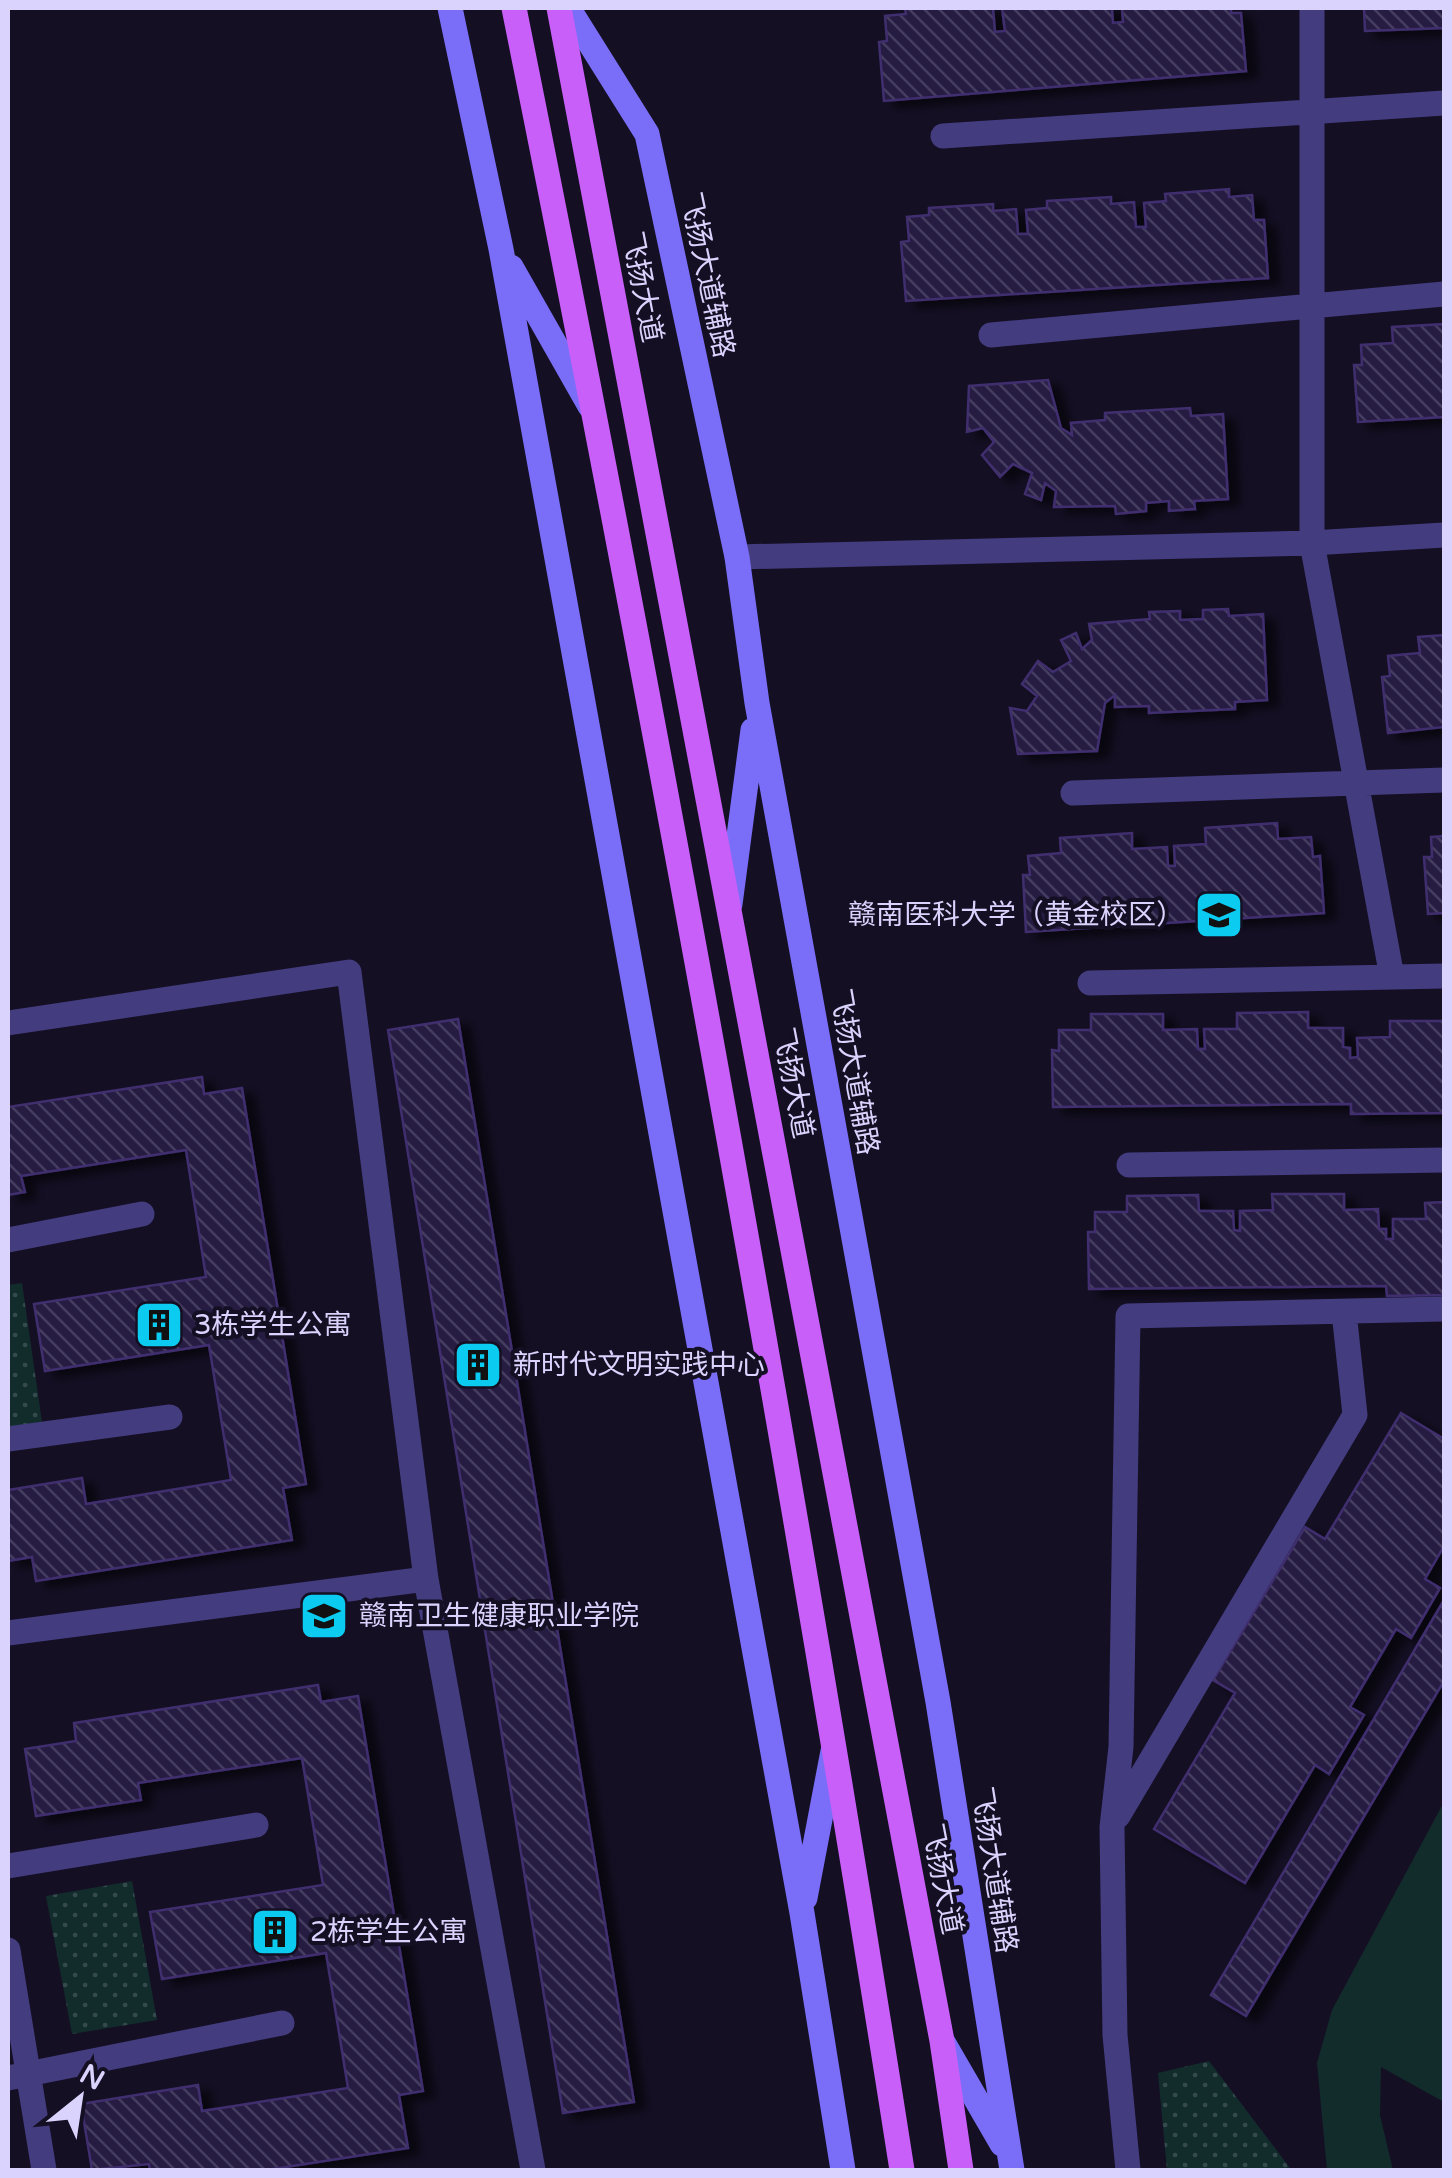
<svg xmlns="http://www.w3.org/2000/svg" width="1452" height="2178" viewBox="0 0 1452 2178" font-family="'Varela Round','Noto Sans SC',sans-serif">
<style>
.green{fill:url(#green-dots)}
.pitch{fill:#122c2c}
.building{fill:url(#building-back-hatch);stroke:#3f2f6e;stroke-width:2.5;filter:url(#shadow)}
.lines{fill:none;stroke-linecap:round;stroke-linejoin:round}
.street{stroke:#433c7f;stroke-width:25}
.secondary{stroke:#7a6ef8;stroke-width:25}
.primary{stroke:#c85ff8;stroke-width:25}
.labels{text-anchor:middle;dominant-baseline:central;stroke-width:8;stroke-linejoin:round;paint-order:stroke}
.street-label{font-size:28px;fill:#dad3fd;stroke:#140f23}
.poi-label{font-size:28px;fill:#dad3fd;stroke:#140f23;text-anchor:start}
</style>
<defs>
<pattern id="green-dots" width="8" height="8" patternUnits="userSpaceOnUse" patternTransform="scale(2.5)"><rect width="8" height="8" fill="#122c2c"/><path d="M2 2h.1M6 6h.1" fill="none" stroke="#344a4c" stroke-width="1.8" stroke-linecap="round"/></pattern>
<pattern id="building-back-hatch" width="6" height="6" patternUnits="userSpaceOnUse" patternTransform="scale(2.5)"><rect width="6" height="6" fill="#261c43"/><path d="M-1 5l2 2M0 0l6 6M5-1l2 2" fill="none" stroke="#453c5f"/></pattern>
<filter id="shadow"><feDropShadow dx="11" dy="6" stdDeviation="5" flood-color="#0009"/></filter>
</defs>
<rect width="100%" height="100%" fill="#140f23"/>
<!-- green -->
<path class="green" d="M22,1283L42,1422L8,1427V1285Z
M132,1881L157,2020L72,2034L46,1896Z
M1209,2061L1281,2156L1291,2170H1167L1158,2073Z"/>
<!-- pitch -->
<path class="pitch" d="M1444,1802V2102L1381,2067L1380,2115L1393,2170H1327L1317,2063L1332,2010Z"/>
<!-- building -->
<path class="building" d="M905,8H993L995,32L1005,31L1002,8H1112L1113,23L1123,22L1122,8H1231V13H1241L1246,71L884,101L879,42L887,41L885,16L906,14Z
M1364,8H1444V28L1365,31Z
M1229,189V197L1252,195L1254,220H1264L1268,278L906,301L901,242L909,241L907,217L929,215V208L993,204V211L1016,209L1018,234H1028L1026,210L1047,208V201L1111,197V204L1134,202L1136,227H1146L1144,203L1166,201L1165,194Z
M1444,324V417L1358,422L1354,365H1362L1361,345L1393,343L1392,327Z
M1048,380L1061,428L1072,435L1071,423L1105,420V413L1190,408L1191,416L1223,414L1228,499L1194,501L1195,509L1169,511V501L1146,503V511L1116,514L1115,506L1054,507L1056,491L1045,483L1041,500L1025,494L1032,473L1013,464L1000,477L982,455L994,442L983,428L967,432L969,386Z
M1228,609L1229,616L1263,614L1267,700L1235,702V709L1149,713V706L1115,707V695L1105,703L1097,751L1018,754L1010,708L1027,711L1037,696L1022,684L1038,661L1053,672L1071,661L1061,640L1076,633L1082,649L1092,640L1089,624L1150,619L1149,612L1180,611V620L1203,619V610Z
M1444,635V727L1388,733L1382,677L1390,676L1388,656L1420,653L1418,637Z
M1277,823L1278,839L1311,837L1313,857L1320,856L1324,913L1026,932L1023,875H1030L1028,856L1061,853L1060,838L1132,833V849L1167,847L1168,866H1175L1174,846L1206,844L1205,828Z
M1444,836V913L1428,914L1424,857H1432L1431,837Z
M1308,1012V1028H1343V1047L1350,1048V1058L1358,1057L1357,1038L1390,1037V1021H1444V1113L1351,1114V1104L1053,1107L1052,1050L1059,1051V1030H1091V1014H1163V1030L1197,1029L1198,1049H1205L1204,1029H1237V1013Z
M458,1019L634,2102L563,2113L388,1030Z
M202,1077L204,1094L242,1088L306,1484L283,1488L292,1540L36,1581L32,1557L8,1561V1490L82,1478L86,1504L231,1480L209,1345L45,1371L34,1304L206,1277L186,1150L21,1176L25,1192L8,1195V1107Z
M1272,1194H1344V1210L1378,1209L1379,1229H1386V1239H1393V1219H1426L1425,1203L1444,1202V1295L1387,1296L1386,1286L1089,1289L1088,1232H1095V1212H1127V1196L1198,1195L1199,1211H1233L1234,1230L1240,1231V1211L1273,1210Z
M1401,1413L1444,1439V1546L1425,1579L1440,1588L1411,1638L1396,1629L1350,1707L1364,1715L1329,1774L1315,1765L1245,1883L1154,1829L1235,1693L1213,1680L1305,1527L1325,1539Z
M1444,1600V1681L1246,2016L1211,1995Z
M318,1685L321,1702L358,1696L423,2091L399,2095L408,2148L267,2170H150L149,2164L92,2170L81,2104L198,2085L202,2111L348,2088L326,1953L162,1979L150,1912L323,1885L302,1758L138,1783L141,1800L36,1816L25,1749L76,1741L74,1723Z"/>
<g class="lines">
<!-- street -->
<path class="street" d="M1312,8V543L1392,977
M943,136L1444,103
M991,335L1444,294
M737,557L1312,543L1444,535
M1073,793L1444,780
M1090,983L1444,976
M8,1023L349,972L426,1579L533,2170
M1129,1165L1444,1160
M8,1240L142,1214
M8,1439L170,1417
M8,1633L426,1579
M1118,1816L1355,1415L1344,1312
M8,1866L256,1825
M8,1950L44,2170
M8,2078L282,2023
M1128,2170L1115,2035L1112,1827L1121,1747L1128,1316L1444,1309"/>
<!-- secondary -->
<path class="secondary" d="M450,8L501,249L802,1913L843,2170
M568,8L647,134L737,557L757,703L938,1702L1012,2170
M511,267L590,406
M730,904L753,730
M805,1898L833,1751
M944,2044L1002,2144"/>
<!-- primary -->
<path class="primary" d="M514,8C658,726 789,1447 902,2170
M559,8L942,2041L961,2170"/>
</g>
<!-- icons -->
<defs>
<g id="university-square" transform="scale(2.5)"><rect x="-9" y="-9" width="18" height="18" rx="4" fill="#0bcbf0" stroke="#140f23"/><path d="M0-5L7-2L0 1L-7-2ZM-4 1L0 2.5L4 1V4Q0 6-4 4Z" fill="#111"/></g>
<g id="building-square" transform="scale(2.5)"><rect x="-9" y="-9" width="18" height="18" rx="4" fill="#0bcbf0" stroke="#140f23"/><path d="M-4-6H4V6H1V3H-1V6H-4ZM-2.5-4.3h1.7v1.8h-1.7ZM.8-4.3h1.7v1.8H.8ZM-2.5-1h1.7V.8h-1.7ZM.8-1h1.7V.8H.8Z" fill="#111"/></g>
</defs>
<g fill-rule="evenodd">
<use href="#university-square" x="1219" y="915"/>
<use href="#building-square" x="159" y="1325"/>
<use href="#building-square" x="478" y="1365"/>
<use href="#university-square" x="324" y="1616"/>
<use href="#building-square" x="275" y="1932"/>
</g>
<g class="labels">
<!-- street labels -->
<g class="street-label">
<text transform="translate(707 275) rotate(78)">飞扬大道辅路</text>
<text transform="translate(642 287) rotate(79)">飞扬大道</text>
<text transform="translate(854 1072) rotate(80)">飞扬大道辅路</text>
<text transform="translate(793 1083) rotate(79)">飞扬大道</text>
<text transform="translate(994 1870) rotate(81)">飞扬大道辅路</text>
<text transform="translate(942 1879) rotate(79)">飞扬大道</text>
</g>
<!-- poi labels -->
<g class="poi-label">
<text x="1184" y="915" text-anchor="end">赣南医科大学（黄金校区）</text>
<text x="194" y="1325">3栋学生公寓</text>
<text x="513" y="1365">新时代文明实践中心</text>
<text x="359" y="1616">赣南卫生健康职业学院</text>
<text x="310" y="1932">2栋学生公寓</text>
</g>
</g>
<!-- border -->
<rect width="1452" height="2178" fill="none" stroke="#dad3fd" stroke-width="20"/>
<!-- north arrow -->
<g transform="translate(80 2098) rotate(30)" stroke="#140f23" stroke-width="8" paint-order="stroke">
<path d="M0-8L18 38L0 25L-18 38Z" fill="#dad3fd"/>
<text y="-15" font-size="28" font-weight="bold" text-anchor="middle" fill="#dad3fd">N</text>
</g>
</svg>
